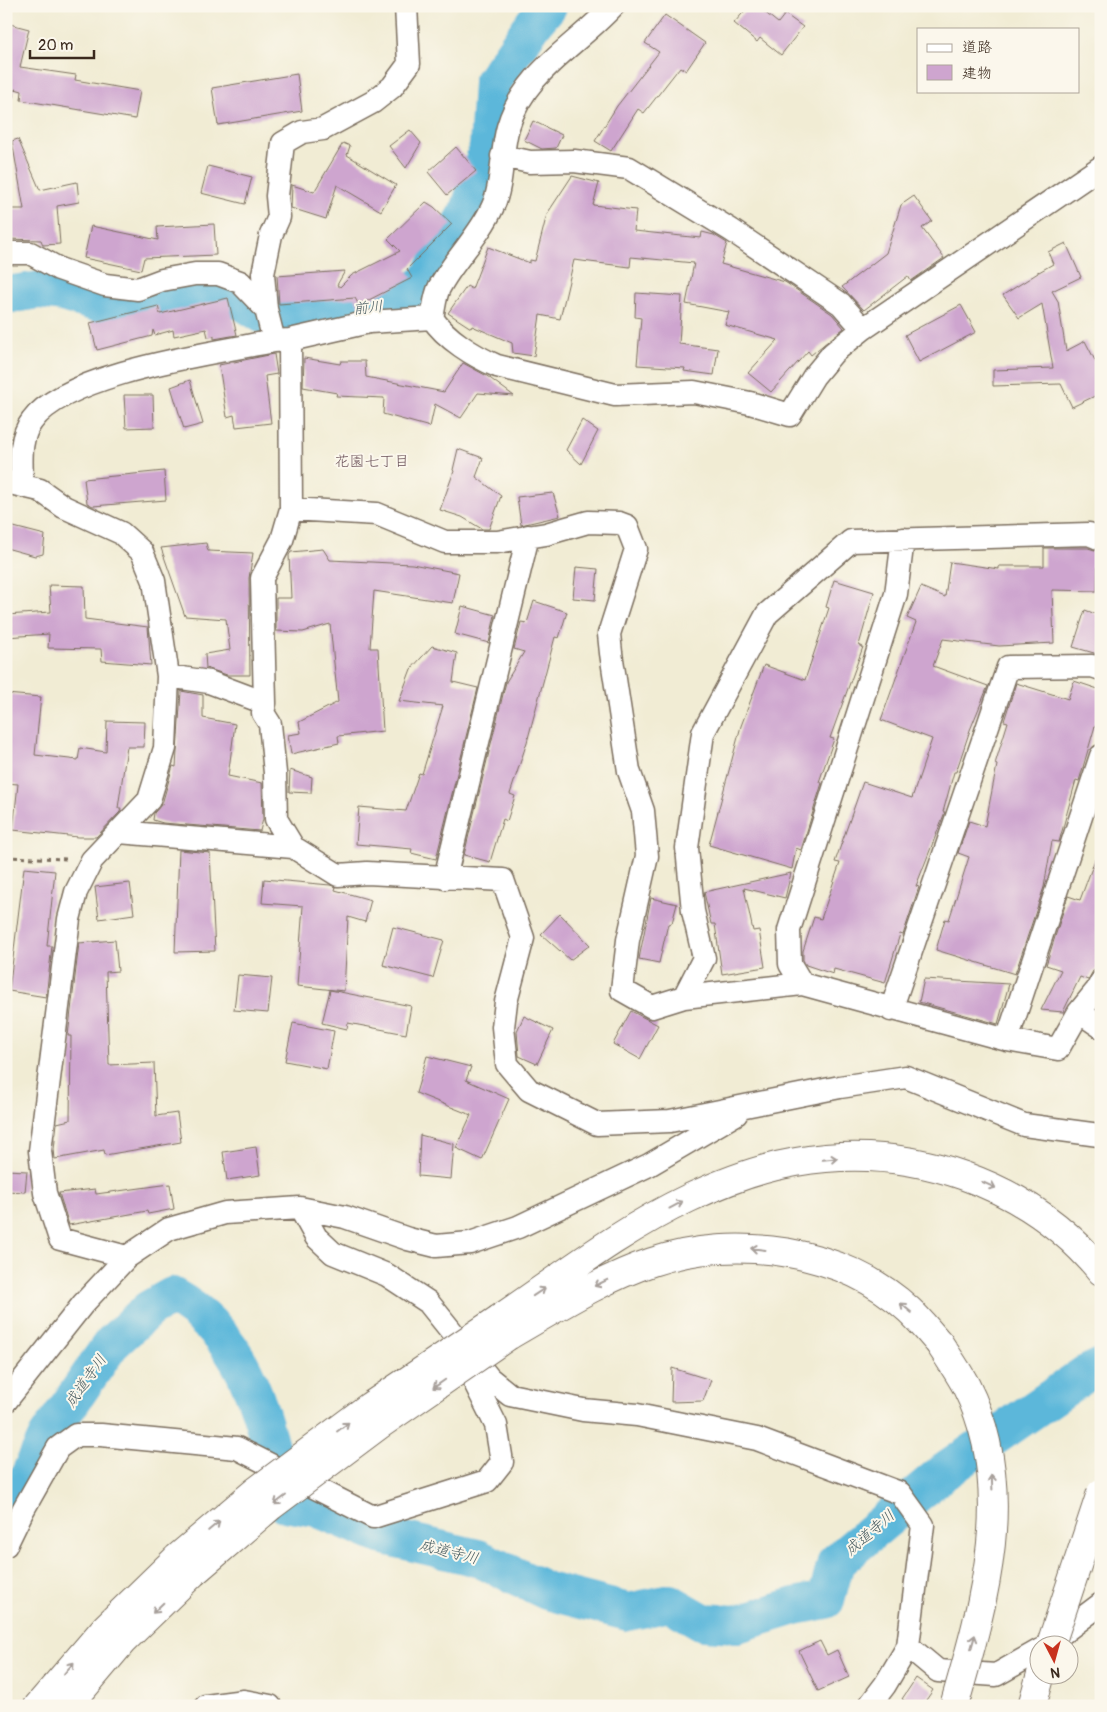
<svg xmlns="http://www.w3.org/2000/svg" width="1107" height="1712" viewBox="0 0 1107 1712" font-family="Pangolin,'Klee One',sans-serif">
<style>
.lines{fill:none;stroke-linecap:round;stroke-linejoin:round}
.river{stroke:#5cb7da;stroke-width:38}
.building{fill:#cea5cf}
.street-casing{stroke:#7b6e5e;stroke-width:25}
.highway-casing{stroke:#7b6e5e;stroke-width:30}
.path{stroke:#7b6e5e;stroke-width:3;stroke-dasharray:4 4;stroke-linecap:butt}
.street{stroke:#fff;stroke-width:22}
.highway{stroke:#fff;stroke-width:28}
.highway-bridge-casing{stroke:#7b6e5e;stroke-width:30;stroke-linecap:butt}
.highway-bridge{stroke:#fff;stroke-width:28}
.oneway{stroke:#a79f9a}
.labels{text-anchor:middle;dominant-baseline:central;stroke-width:4;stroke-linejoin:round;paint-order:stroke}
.water-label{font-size:15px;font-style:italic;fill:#475b60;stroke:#fbf7ec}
.neighbourhood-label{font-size:15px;fill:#6e555c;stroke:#fbf7ec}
</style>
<rect width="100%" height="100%" fill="#fbf7ec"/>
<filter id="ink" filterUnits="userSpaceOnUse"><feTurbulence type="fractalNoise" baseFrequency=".02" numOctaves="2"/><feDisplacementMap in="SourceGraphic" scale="10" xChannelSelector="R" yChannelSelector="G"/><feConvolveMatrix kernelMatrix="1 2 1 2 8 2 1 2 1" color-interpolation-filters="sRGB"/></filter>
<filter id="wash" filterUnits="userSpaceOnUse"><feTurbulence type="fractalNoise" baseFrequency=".0096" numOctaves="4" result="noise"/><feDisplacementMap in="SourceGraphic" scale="20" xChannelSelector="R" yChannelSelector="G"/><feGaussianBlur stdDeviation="1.12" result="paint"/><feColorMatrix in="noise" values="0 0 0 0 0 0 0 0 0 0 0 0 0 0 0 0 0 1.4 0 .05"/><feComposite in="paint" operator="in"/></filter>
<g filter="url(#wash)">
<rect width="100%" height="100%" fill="#f1ecd4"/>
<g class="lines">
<!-- river -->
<path class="river" d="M6,295L40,290L62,293L107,306L216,285L265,316L386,308L427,282L470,208L488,147L492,83L533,24L548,6
M6,1525L47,1437L111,1344L149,1309L172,1296C253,1340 263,1422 284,1503L316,1508L380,1535L478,1558L547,1591L628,1612L670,1603L703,1622L737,1624L795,1606L826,1600L836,1562L941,1474L1084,1375L1101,1367"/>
</g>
<g id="blocks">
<!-- building -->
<path class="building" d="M749,6H757L778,23L785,14L803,27L781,55L760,38L757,42L734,23Z
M665,15L705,43L686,71L680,67L644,113L638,109L611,151L595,141L617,106L659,52L645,43Z
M6,23L29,29L20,67L76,75L75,80L140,91L135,119L21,100L22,91L15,89L13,97H6Z
M297,74L302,111L218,125L212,88Z
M533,121L562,135L556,148L542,149L524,140Z
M410,130L421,143L406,168L389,146Z
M18,139L40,190L77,182L79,202L57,206L60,244L43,245L41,240L6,239V209H24L12,141Z
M343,143L350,146L347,155L396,185L381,211L337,185L326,219L291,208L292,185L314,192Z
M456,147L476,171L447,195L428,172Z
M208,166L252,177L245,204L201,193Z
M572,176L599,183L593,205L636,210L634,231L701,238L702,232L714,235L727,243L721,264L785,282L832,314L844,328L811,355L808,351L771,392L748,373L778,340L725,325L729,312L686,304L694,263L631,257L630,267L574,260L560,319L540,315L534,356L513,353L512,343L472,326L471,328L448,313L467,286L472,289L488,247L530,263V260L535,261L547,214Z
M914,196L932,221L922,228L944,258L911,281L908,276L864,310L842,287L886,253L901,205Z
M426,202L434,207L452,224L407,269L412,278L359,305L355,298L279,304L277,276L345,271L337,285L340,287L352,275L400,251L388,239Z
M214,224L216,255L144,258L141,270L84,258L91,226L158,240L157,227Z
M1066,243L1081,277L1052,291L1058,301L1066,351L1085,341L1101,372V393L1072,407L1061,384L993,386V370L1053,368L1042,304L1019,318L1003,295L1038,273V271L1039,272L1053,264L1048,252Z
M636,293L682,296L679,344L718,349L714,375L684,371L685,368L637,365L641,318L635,317Z
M228,298L237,335L214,339V336L208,337L206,329L174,336L173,330L155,335L153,330L152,336L97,350L90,323L158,306L160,314Z
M961,305L976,332L919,362L905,335Z
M274,354L277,374L265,376L271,423L236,427L234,415L227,417L219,365Z
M304,358L340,364L341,361H365L366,377L444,392L463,363L487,376L514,396L478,393L461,418L435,404L430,427L383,414L384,398L336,396L337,393L303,387Z
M190,380L203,424L184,429L171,387Z
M124,395H153L154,427L126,428Z
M582,420L598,431L581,464L566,450Z
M458,449L483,458L476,477L501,496L489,529H482L462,517L440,510L454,471L453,470Z
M164,471L166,500L93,506L87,503L84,479Z
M553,493L560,516L521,525L517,497Z
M6,525L45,535L43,554L35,556L6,548Z
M206,543L208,551L253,553L249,578L250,675H227L206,668L205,654L230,650L226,619L185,616L161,548Z
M1044,548H1088L1098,551L1097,591L1052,590L1054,643L999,646L943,639L933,666L988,686L970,730L956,772H954L943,812H945L916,886L919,887L903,935L900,934L885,983L834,969L833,974L806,965L803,960V951L814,917L821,919L840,863L835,862L863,782L912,798L932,739L881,720L916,622L907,618L921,587L945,597L950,562L999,569V566H1044Z
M323,549L330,560L412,564L459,573L453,603L374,591L370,648H378L383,731L338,736L339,743L291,754L288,735L301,733L299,722L338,702L330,624L303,632L276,631V598H291L289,555L291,552Z
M576,567L598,569L595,600L573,598Z
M834,580L874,592L859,645L863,647L830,738L834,739L819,782L822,783L801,850L796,848L792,869L709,845L741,726L764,665L805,680L829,608L826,607Z
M49,585L84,586L85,619L148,627L151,665L102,661L101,649L48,648L49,634L6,637V615L51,612Z
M534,601L567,612L559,638L555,637L527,742L510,794L515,796L507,821L503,819L490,862L464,855L506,682L524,652L514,649L521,622L527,623Z
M462,606L495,615L489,643L455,634Z
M1085,610L1101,616V655L1073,647Z
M432,646L457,653L453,682L478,688L436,859L411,853L412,849L356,844L359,807L406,811L419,773L422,774L443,706L399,701L411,669Z
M1074,681L1101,690V715L1097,726H1095L1079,781L1076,780L1059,842L1052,841L1044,887L1015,974L936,950L945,919L949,920L969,857L958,853L969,821L985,826L997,765L995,764L1008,722L1004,721L1016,683L1068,699Z
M181,691L203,695V718L235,724L228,776L262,783L263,819L260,831L163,823L153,820L154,813L162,804L173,766L176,767Z
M6,694L41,697L35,755L78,760L80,748L106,752L107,721L145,722L144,747H127L118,808H121L120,812L96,837H78L13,830L18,784L6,783Z
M290,770L312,777L311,793L289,792Z
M1099,849L1101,962L1098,970L1093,971L1088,980L1080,977L1063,1012L1041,1010L1061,970L1046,965L1068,896L1080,900Z
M179,850L210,853L215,951L175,952Z
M24,868L55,871L47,946H52L46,997L9,991Z
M791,873L785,898L744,888L753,931L759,930L765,967L722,974L715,924H711L704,892Z
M264,879L330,885L336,887L335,890L371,900L365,922L348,917L344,991L297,986L303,906L262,903Z
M130,883L134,914L99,919L95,887Z
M651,898L677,904L672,923L668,924L659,963L639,959Z
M560,914L590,945L570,960L541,934Z
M393,927L444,940L433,978L383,965Z
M115,940L118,971L106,972L109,1065L154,1063L156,1116L177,1113L181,1142L105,1155L104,1150L55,1159L54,1149L57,1123L70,1120L71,1036H68L79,943Z
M238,975L272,978L268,1013L234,1010Z
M924,979L1009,984L998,1024L919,1002Z
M330,990L411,1006L406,1034L348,1023L347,1029L322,1023Z
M631,1011L658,1025L640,1059L613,1044Z
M524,1016L553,1030L537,1064L519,1056L517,1031Z
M293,1023L334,1031L327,1069L285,1061Z
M427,1056L471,1067L466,1080L509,1099L482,1160L456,1148L471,1115L416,1093Z
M420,1135L454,1144L451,1179L418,1176Z
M256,1147L260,1175L227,1180L223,1152Z
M6,1170L27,1171L25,1192L6,1191Z
M170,1184L174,1209L148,1214L147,1211L69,1225L59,1193L95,1189L96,1194Z
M672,1368L711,1380L703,1401L671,1402Z
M820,1641L827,1655L837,1650L849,1677L818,1691L799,1651Z
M916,1678L933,1690L922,1706H912L902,1699Z"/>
</g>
</g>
<g filter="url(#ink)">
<use href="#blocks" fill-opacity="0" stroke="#7b6e5e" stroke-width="1"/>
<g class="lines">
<!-- street casing -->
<g class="street-casing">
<path id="street" d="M613,6C576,46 524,72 508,127C501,151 503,184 493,206C480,236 454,259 439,288C435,296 434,309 432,318C446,339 474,356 497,366L615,395L694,392L750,403L790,415L814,376L833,353L863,329L1101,167
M502,156L530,162L574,161L629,168L731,230L841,304L863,329
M6,253H30L59,269L105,285L138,289L162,280L195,274H218L240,282L266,309
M290,340L291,509L377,514L445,542H497L546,534L588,522L619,523L627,526L636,549L609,634L611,653L629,771L643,811L647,856L628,940L622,990L652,1007L684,997L704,958L693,911L687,848L703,733L767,614L851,541L1089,534L1101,539
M274,341L266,309L263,274L271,235L279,217L277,196L283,143L302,132L323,129L373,102L392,87L409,64L406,6
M6,482L40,490L64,507L121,533L142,552L154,581L168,676L165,748L149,800L92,860L76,892L69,919L40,1151L45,1193L60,1239L127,1257
M22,484C22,463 18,439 32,421C67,372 215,353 274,341L290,340L369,322L432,318
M903,539L896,594L789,930L790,964L802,984L1007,1040L1058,1049L1079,1012L1097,990L1101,982
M168,676L209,682L265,703L263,713L270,724L275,773L276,819L293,847L338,875L367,873L503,880L523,938L506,1002L503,1027L507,1064L529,1090L597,1124L670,1121L840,1087L906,1077L1024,1125L1099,1135L1101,1134
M265,703L262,578L282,540L291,509
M119,832L293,847
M445,878L528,536
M684,997L802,984
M891,1010L1008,667L1092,666L1101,669
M1079,1012L1101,1027
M1007,1040L1101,756
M300,1208L316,1237L333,1253L387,1275L428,1302L489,1378L510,1395L583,1410L637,1415L757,1439L900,1493L923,1525L908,1646L885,1685L869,1706
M6,1401L83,1304L127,1257L169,1229L225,1213L300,1208L345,1217L408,1239L436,1246L470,1243L518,1227L649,1165L736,1114
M6,1545L23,1510L58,1448L76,1435H101L237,1448L373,1517L487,1481L502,1462L496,1425L474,1381L462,1365
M1048,1644L1101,1604
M908,1646L938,1671L996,1675L1040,1650
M206,1706L244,1701L270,1706"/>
</g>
<!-- highway casing -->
<g class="highway-casing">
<path id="highway" d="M499,1319C561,1277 621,1230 689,1198C723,1182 760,1168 796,1162C909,1142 1028,1182 1101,1271
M508,1336C555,1309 601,1279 652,1262C735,1234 844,1249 909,1310C920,1320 929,1332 939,1343
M38,1706L105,1628L177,1558
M68,1706L122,1642L193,1573
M1032,1706L1041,1674"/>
</g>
<!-- path -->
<path class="path" d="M6,857L69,859"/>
<!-- street -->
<use href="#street" class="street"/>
<!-- highway -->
<use href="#highway" class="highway"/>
<!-- highway-bridge casing -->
<g class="highway-bridge-casing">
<path id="highway-bridge" d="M939,1343C948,1357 958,1371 966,1386C1018,1488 984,1603 954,1706
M177,1558L256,1491L370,1406L499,1319
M193,1573L271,1506L378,1426L508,1336
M1051,1644L1101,1493"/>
</g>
<!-- highway-bridge -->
<use href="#highway-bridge" class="highway-bridge"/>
</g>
<!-- one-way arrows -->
<defs><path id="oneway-shaft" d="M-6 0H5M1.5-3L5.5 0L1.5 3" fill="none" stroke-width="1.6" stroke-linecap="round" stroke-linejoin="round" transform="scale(1.25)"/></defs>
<g class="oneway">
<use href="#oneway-shaft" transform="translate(830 1159) rotate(-5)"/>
<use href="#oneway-shaft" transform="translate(989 1185) rotate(24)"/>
<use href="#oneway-shaft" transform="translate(676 1205) rotate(-28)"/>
<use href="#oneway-shaft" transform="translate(758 1249) rotate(-173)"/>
<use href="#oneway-shaft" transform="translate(601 1283) rotate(154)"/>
<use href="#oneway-shaft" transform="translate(539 1292) rotate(-34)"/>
<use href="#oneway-shaft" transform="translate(906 1308) rotate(-140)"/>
<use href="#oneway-shaft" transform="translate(439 1384) rotate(145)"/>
<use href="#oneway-shaft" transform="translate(343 1427) rotate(-37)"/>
<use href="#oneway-shaft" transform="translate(992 1482) rotate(-93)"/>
<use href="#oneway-shaft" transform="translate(280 1500) rotate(143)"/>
<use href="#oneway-shaft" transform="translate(214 1526) rotate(-40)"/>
<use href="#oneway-shaft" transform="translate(158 1608) rotate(136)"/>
<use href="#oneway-shaft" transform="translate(973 1642) rotate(-74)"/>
<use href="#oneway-shaft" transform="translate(69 1668) rotate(-49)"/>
</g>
</g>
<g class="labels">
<!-- water labels -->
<g class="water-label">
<text transform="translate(368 308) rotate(-6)">前川</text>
<text transform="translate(86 1381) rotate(-55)">成道寺川</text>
<text transform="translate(870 1533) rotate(-41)">成道寺川</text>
<text transform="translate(449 1552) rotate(14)">成道寺川</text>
</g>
<!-- neighbourhood labels -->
<g class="neighbourhood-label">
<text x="372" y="461">花園七丁目</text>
</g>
</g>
<!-- margin -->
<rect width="1107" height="1712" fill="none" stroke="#fbf7ec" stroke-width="25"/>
<!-- legend -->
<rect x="917" y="28" width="162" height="65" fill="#fbf7ec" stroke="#aea59a"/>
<rect x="927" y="44" width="25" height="8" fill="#ffffff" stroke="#aea59a"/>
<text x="962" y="52" font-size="15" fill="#3b2a1e">道路</text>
<rect x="927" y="65" width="25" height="15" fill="#cea5cf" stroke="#aea59a"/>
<text x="962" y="78" font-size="15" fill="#3b2a1e">建物</text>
<!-- north arrow -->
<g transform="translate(1054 1660) rotate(174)"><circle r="24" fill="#fbf7ec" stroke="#aea59a"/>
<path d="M0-4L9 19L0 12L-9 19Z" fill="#c8321e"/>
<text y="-8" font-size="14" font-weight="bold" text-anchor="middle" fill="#3b2a1e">N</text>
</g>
<!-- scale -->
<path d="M30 50v8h64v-8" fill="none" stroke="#3b2a1e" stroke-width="2.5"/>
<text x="38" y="50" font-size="15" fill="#3b2a1e" stroke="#fbf7ec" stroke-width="4" paint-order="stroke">20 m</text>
</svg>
